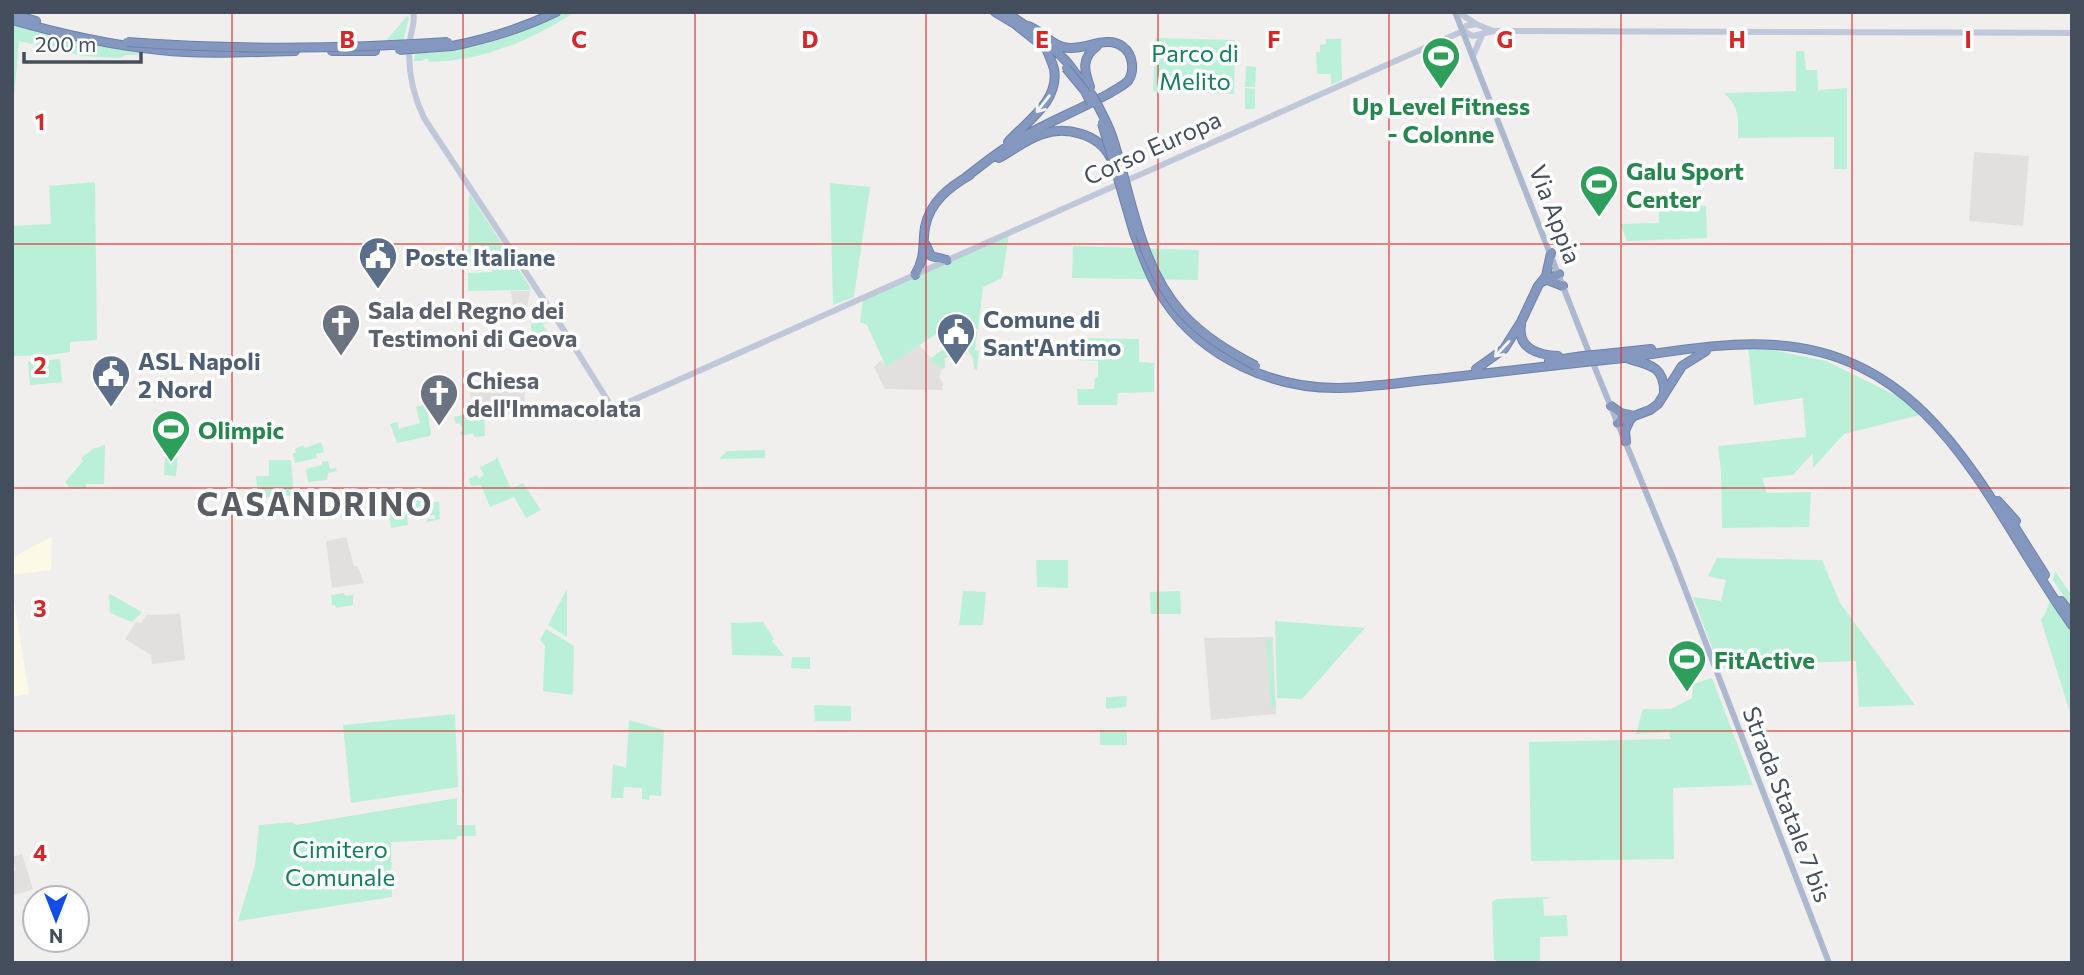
<svg xmlns="http://www.w3.org/2000/svg" width="2084" height="975" viewBox="0 0 2084 975" font-family="Commissioner,sans-serif">
<style>
.commercial{fill:#fcf9e6}
.education{fill:#e2dfdf}
.green{fill:#baf0d7}
.lines{fill:none;stroke-linecap:round;stroke-linejoin:round}
.highway-casing{stroke:#6e82ab;stroke-width:10}
.secondary{stroke:#bfc7d8;stroke-width:6}
.primary{stroke:#acb8ce;stroke-width:6}
.highway{stroke:#8397bf;stroke-width:8}
.highway-bridge-casing{stroke:#6e82ab;stroke-width:10;stroke-linecap:butt}
.highway-bridge{stroke:#8397bf;stroke-width:8}
.oneway{stroke:#f3f5f9}
.grid{fill:none;stroke:#d62828;stroke-width:2;stroke-opacity:0.55}
.labels{text-anchor:middle;dominant-baseline:central;stroke-width:7;stroke-linejoin:round;paint-order:stroke}
.park-label{font-size:24px;fill:#13805b;stroke:#fff}
.leisure-label{font-size:24px;font-weight:bold;fill:#27864d;stroke:#fff;text-anchor:start}
.street-label{font-size:24px;fill:#454e5c;stroke:#fff}
.service-label{font-size:24px;font-weight:bold;fill:#4e5e75;stroke:#fff;text-anchor:start}
.worship-label{font-size:24px;font-weight:bold;fill:#5b616d;stroke:#fff;text-anchor:start}
.district-label{font-size:32px;font-weight:bold;letter-spacing:2px;fill:#5a5d63;stroke:#fff}
.grid-label{font-size:23px;text-anchor:middle;font-weight:bold;fill:#d62828;stroke:#fff;stroke-width:7;stroke-linejoin:round;paint-order:stroke}
</style>
<rect width="100%" height="100%" fill="#f1eeee"/>
<!-- commercial -->
<path class="commercial" d="M51,537L52,538L51,570L12,575V558Z
M12,588L29,694L12,697Z"/>
<!-- education -->
<path class="education" d="M1974,152L2029,156L2023,226L1969,221Z
M511,291H530L527,308H513Z
M919,345L942,369L939,376L943,384L942,390L885,389L874,367L881,360L886,367Z
M522,375V384H525L524,413L474,417L468,384L483,382L485,386L511,381Z
M346,537L354,566L358,567L364,583L332,588L326,541Z
M180,614L185,660L152,664L151,655L125,639L136,622L141,623L147,615Z
M1273,637L1276,714L1211,720L1204,638Z
M22,854L33,889L12,896V872L16,870L12,857Z"/>
<!-- green -->
<path class="green" d="M564,12H575C531,40 481,62 429,62L428,59H424L423,61H414L415,54C433,52 452,51 470,47C503,41 534,27 564,12Z
M407,16L409,18L403,42L384,43Z
M12,25L94,45L141,53L140,55H126L120,58L83,56L19,41L12,121Z
M1155,38L1235,40L1234,94L1153,91Z
M1326,39H1341L1342,80L1331,85V74H1317L1316,52H1320V45L1326,44Z
M1796,51H1804L1806,70H1817L1818,90L1847,88V169H1834V137L1738,138C1738,117 1740,108 1724,93L1796,91Z
M1246,66L1256,67L1255,87H1245Z
M1245,88L1255,89V109H1245Z
M95,182L97,340L70,342V352L49,355L12,356V226L51,224L49,186Z
M830,183L870,187L854,297L833,305Z
M469,193L530,287V290L468,291V273L492,272L493,253L480,252V267H468Z
M1706,206L1707,238L1627,241L1620,224L1659,223V208Z
M1009,235L1002,278L983,287L978,329L947,327L886,367L867,325L860,322L863,300Z
M1073,246L1199,250L1198,280L1072,278Z
M549,320L543,325L552,339L532,349L531,324Z
M964,332H977L975,350L979,351L977,370L974,369L973,358L959,337Z
M1071,338L1139,339V362L1154,363V392L1118,393L1117,405H1078L1077,389H1094L1095,378L1098,377V361L1075,360Z
M956,339L964,348L958,354V351L950,352L949,357L945,358V368L942,369L930,359Z
M1748,345L1826,361L1895,395L1923,414L1844,434L1813,468V453L1793,475L1762,478L1767,493L1811,492L1809,527L1722,528L1721,472L1718,446L1806,437L1803,398L1754,405Z
M60,359L62,382L30,385L28,362Z
M426,404L431,433L430,436L397,443L390,424L397,422L399,429L420,423L416,407Z
M473,412L474,416H484L485,436L474,437L473,433L462,436L460,432L463,431L460,423L456,424L454,417Z
M321,442L324,452L316,454L317,458L295,463L293,454L296,452L295,449L303,445L305,448Z
M105,445L104,484H86V488L71,489L65,482L83,461L81,458L93,449Z
M765,450V458L719,459L727,451Z
M165,451L178,452L176,476L164,475Z
M497,457L511,489L523,483L541,510L526,518L514,497L490,507L481,485L471,486L469,479L476,475L479,478L484,475L480,467L495,460Z
M269,460H291L294,496L266,497L265,494H262L260,487L257,488L256,476H269Z
M328,461L330,469L336,468L337,471L328,473L327,480L308,482L306,469L322,465V462Z
M417,496L418,501H422L423,507L418,508V512L407,514L408,525L391,528L390,518L383,519L382,512H406L405,497Z
M434,502H439L440,519L427,522V519H435V515H427L426,504Z
M1717,558L1822,560L1840,603L1915,705L1859,707L1856,661L1767,664L1768,652C1759,667 1735,664 1720,669L1693,597L1721,601L1726,580L1708,576Z
M1036,560H1068V588L1037,587Z
M2055,571L2072,596V609L2053,580Z
M567,589V637L548,625Z
M963,591L986,592L983,625H959Z
M1180,591L1181,614H1151L1150,592Z
M344,593L345,596L353,595V605L336,608L335,605H332L331,595Z
M109,594H110L142,612L132,622L110,613Z
M2050,599L2072,629V719L2041,620L2046,612Z
M1275,621L1365,628L1302,699L1277,698Z
M763,622L774,639L772,641L784,656L732,655L731,623Z
M546,629L574,646L573,695L543,691L545,646L540,640Z
M1271,638L1276,708H1271L1266,639Z
M792,657H810V669L791,668Z
M1712,678L1753,785L1673,788L1674,859L1531,861L1529,742L1671,739L1669,732L1636,734L1643,709H1671L1692,698L1693,684Z
M1127,696L1126,707L1106,709V697Z
M814,705L851,706V721H815Z
M455,714L458,787L351,803L343,725Z
M629,720L664,730L661,796L650,795L649,800L642,799V788L624,787L623,798H611L613,764L626,768Z
M1100,730H1127V745H1100Z
M457,798V825H475L476,836H457V839L391,842L392,897L238,921L255,865L259,825L292,822L296,825Z
M1542,897L1553,898L1543,899L1544,916L1567,915L1568,936L1540,937V963H1504L1494,960L1492,902L1497,899Z"/>
<g class="lines">
<!-- highway casing -->
<g class="highway-casing">
<path id="highway" d="M995,12L1015,24L1049,51
M1005,12L1032,30
M12,14L36,21
M12,20C61,34 109,45 160,50C205,55 250,52 295,51
M1047,42L1067,62L1092,95
M452,46C488,39 523,28 556,12
M332,51H375
M1090,87C1084,70 1081,58 1097,46
M1008,142C1026,122 1060,101 1054,69C1052,62 1049,55 1046,48
M999,158C1013,150 1027,139 1043,134C1066,126 1099,134 1110,157
M966,177C986,162 1005,146 1028,134C1055,119 1083,108 1110,93C1116,89 1123,86 1128,81C1135,71 1133,54 1123,47C1108,35 1087,49 1070,48C1053,48 1043,31 1028,26
M1134,233C1143,257 1151,280 1165,301C1203,358 1273,389 1340,388C1372,387 1404,382 1436,379C1485,373 1535,368 1585,362
M926,245L931,256L947,260
M915,275C926,256 922,247 925,227C930,202 949,187 970,175
M1548,280L1563,286
M1542,282L1559,274
M1521,325C1517,349 1539,355 1558,356
M1604,354L1651,349
M1629,359C1651,365 1665,367 1664,394
M1605,360C1661,354 1719,341 1775,345C1938,355 1990,511 2072,625
M1549,361L1583,356
M1476,369L1504,349L1521,322L1538,286L1546,276L1551,253
M1611,406L1621,413L1634,416
M1618,423L1627,415
M1626,442L1625,431L1630,420L1634,416L1650,410L1658,404L1682,366L1706,351
M1998,501L2016,521
M2011,521L2045,575
M2061,601L2072,615"/>
</g>
<!-- secondary -->
<path class="secondary" d="M413,12C416,22 411,30 410,40C407,67 412,93 424,118L565,332L613,409L1463,31L1466,26L1476,24
M1458,12L1476,24L1493,31
M1463,31L1473,36L1493,31L2072,33
M1473,56L1482,35"/>
<!-- primary -->
<path class="primary" d="M1455,12L1597,373L1673,558L1829,963"/>
<!-- highway -->
<use href="#highway" class="highway"/>
<!-- highway-bridge casing -->
<g class="highway-bridge-casing">
<path id="highway-bridge" d="M127,42C234,50 342,49 448,42
M399,50L452,46
M1066,68L1085,91L1091,103
M1092,95C1100,109 1108,123 1113,139C1132,197 1139,265 1182,313C1203,336 1228,351 1256,366
M1102,123L1134,233
M1583,356L1604,354
M1585,362L1605,360"/>
</g>
<!-- highway-bridge -->
<use href="#highway-bridge" class="highway-bridge"/>
</g>
<!-- one-way arrows -->
<defs><path id="oneway-shaft" d="M-6 0H5M1.5-3L5.5 0L1.5 3" fill="none" stroke-width="1.6" stroke-linecap="round" stroke-linejoin="round" transform="scale(1.75)"/></defs>
<g class="oneway">
<use href="#oneway-shaft" transform="translate(1043 104) rotate(128)"/>
<use href="#oneway-shaft" transform="translate(1502 349) rotate(133)"/>
</g>
<!-- grid -->
<path class="grid" d="M232,12V963M463,12V963M695,12V963M926,12V963M1158,12V963M1389,12V963M1621,12V963M1852,12V963M12,244H2072M12,488H2072M12,731H2072"/>
<!-- icons -->
<defs>
<g id="stadium-pin" transform="scale(2.0125)"><path d="M0 17L-7.5 6A9.5 9.5 0 1 1 7.5 6Z" fill="#2e9e5b" stroke="#fff"/><path d="M0-5a6.5 5 0 1 0 0 10a6.5 5 0 1 0 0-10ZM-3.5-1.8h7v3.6h-7Z" fill="#fff"/></g>
<g id="civic-pin" transform="scale(2.0125)"><path d="M0 17L-7.5 6A9.5 9.5 0 1 1 7.5 6Z" fill="#5c6f8a" stroke="#fff"/><path d="M-.6-6.5H3V-4.5H.6V-3L4-1V1h2V6H-6V1h2V-1L-.6-3ZM-1.2 2.5V6h2.4V2.5Z" fill="#fff"/></g>
<g id="church-pin" transform="scale(2.0125)"><path d="M0 17L-7.5 6A9.5 9.5 0 1 1 7.5 6Z" fill="#6b7280" stroke="#fff"/><path d="M-1.2-6h2.4v3.5h3.3v2.4h-3.3V6h-2.4V-.1h-3.3v-2.4h3.3Z" fill="#fff"/></g>
</defs>
<g fill-rule="evenodd">
<use href="#stadium-pin" x="1441" y="56"/>
<use href="#stadium-pin" x="1599" y="184"/>
<use href="#civic-pin" x="378" y="256"/>
<use href="#church-pin" x="341" y="323"/>
<use href="#civic-pin" x="956" y="332"/>
<use href="#civic-pin" x="111" y="374"/>
<use href="#church-pin" x="439" y="393"/>
<use href="#stadium-pin" x="171" y="429"/>
<use href="#stadium-pin" x="1687" y="659"/>
</g>
<g class="labels">
<!-- park labels -->
<g class="park-label">
<text x="1195" y="52">Parco di<tspan x="1195" dy="28">Melito</tspan></text>
<text x="340" y="848">Cimitero<tspan x="340" dy="28">Comunale</tspan></text>
</g>
<!-- leisure labels -->
<g class="leisure-label">
<text x="1441" y="105" text-anchor="middle">Up Level Fitness<tspan x="1441" dy="28">- Colonne</tspan></text>
<text x="1626" y="170">Galu Sport<tspan x="1626" dy="28">Center</tspan></text>
<text x="198" y="429">Olimpic</text>
<text x="1714" y="659">FitActive</text>
</g>
<!-- street labels -->
<g class="street-label">
<text transform="translate(1152 147) rotate(-24)">Corso Europa</text>
<text transform="translate(1556 214) rotate(69)">Via Appia</text>
<text transform="translate(1788 804) rotate(69)">Strada Statale 7 bis</text>
</g>
<!-- service labels -->
<g class="service-label">
<text x="405" y="256">Poste Italiane</text>
<text x="983" y="318">Comune di<tspan x="983" dy="28">Sant'Antimo</tspan></text>
<text x="138" y="360">ASL Napoli<tspan x="138" dy="28">2 Nord</tspan></text>
</g>
<!-- worship labels -->
<g class="worship-label">
<text x="368" y="309">Sala del Regno dei<tspan x="368" dy="28">Testimoni di Geova</tspan></text>
<text x="466" y="379">Chiesa<tspan x="466" dy="28">dell'Immacolata</tspan></text>
</g>
<!-- district labels -->
<g class="district-label">
<text x="315" y="503">CASANDRINO</text>
</g>
</g>
<g class="grid-label">
<text x="347" y="48">B</text>
<text x="579" y="48">C</text>
<text x="810" y="48">D</text>
<text x="1042" y="48">E</text>
<text x="1274" y="48">F</text>
<text x="1505" y="48">G</text>
<text x="1737" y="48">H</text>
<text x="1968" y="48">I</text>
<text x="40" y="130">1</text>
<text x="40" y="374">2</text>
<text x="40" y="617">3</text>
<text x="40" y="861">4</text>
</g>
<!-- border -->
<rect width="2084" height="975" fill="none" stroke="#454e5c" stroke-width="28"/>
<!-- north arrow -->
<g transform="translate(56 919) rotate(180)"><circle r="33" fill="#ffffff" stroke="#b5b8be" stroke-width="2"/>
<path d="M0-5L12 26L0 18L-12 26Z" fill="#114de7"/>
<text y="-10" font-size="19" font-weight="bold" text-anchor="middle" fill="#454e5c">N</text>
</g>
<!-- scale -->
<path d="M24 52v10h117v-10" fill="none" stroke="#454e5c" stroke-width="3.5"/>
<text x="35" y="52" font-size="21" fill="#454e5c" stroke="#ffffff" stroke-width="5" paint-order="stroke">200 m</text>
</svg>
